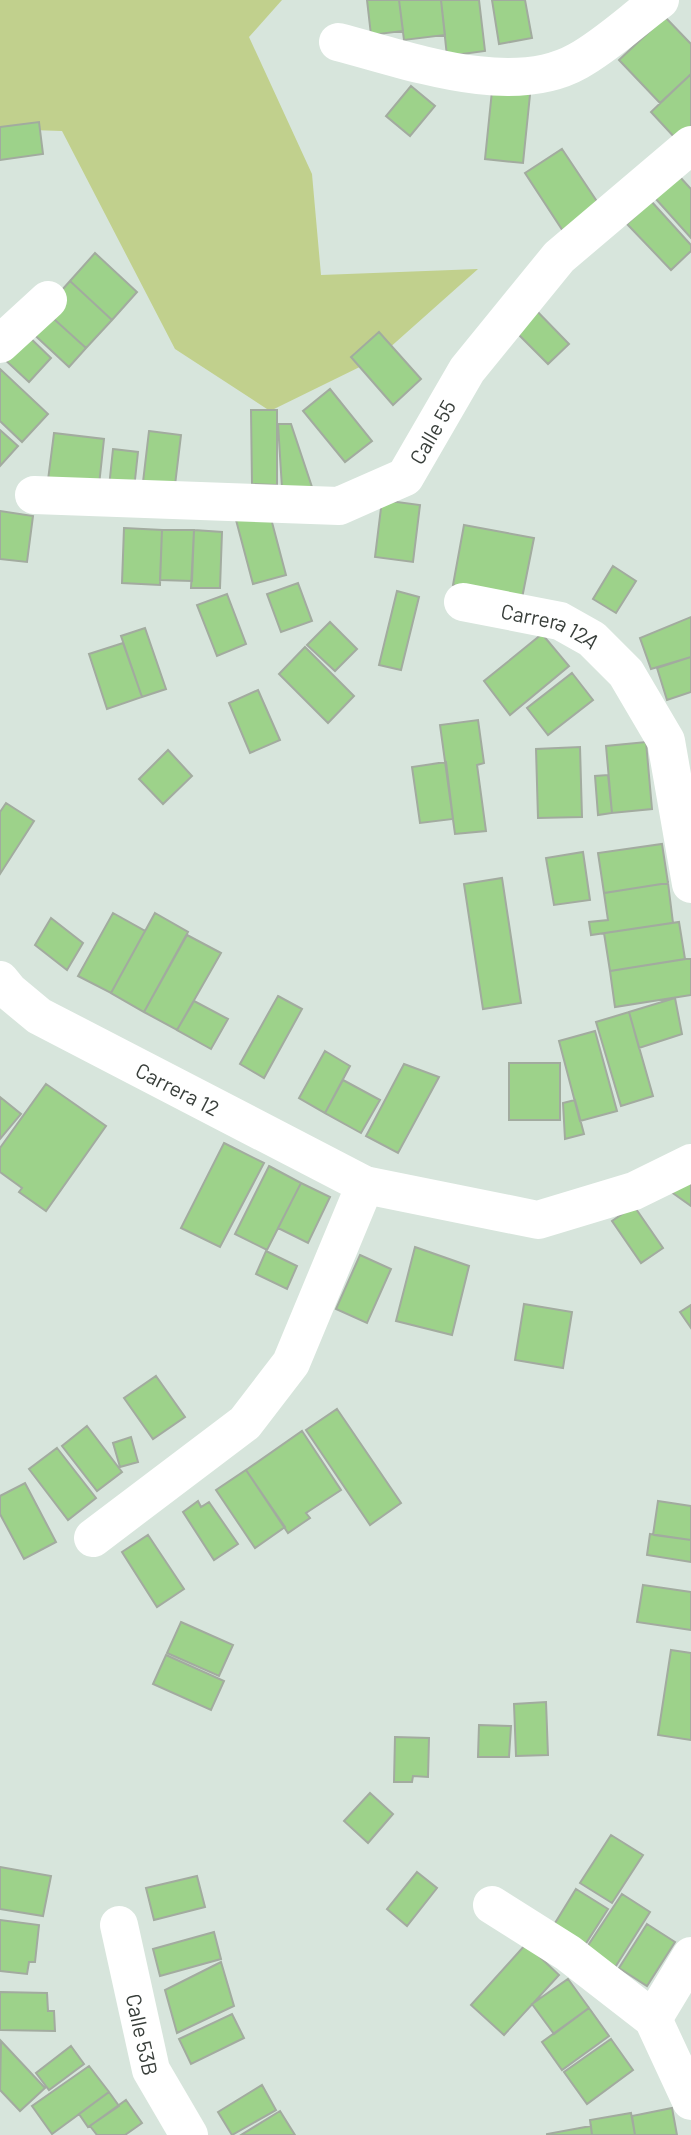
<svg xmlns="http://www.w3.org/2000/svg" width="691" height="2135" viewBox="0 0 691 2135" font-family="Barlow,sans-serif">
<style>
.green{fill:#c1d08d}
.building{fill:#9dd28a;stroke:#a2ab9f;stroke-width:2}
.lines{fill:none;stroke-linecap:round;stroke-linejoin:round}
.minor{stroke:#fff;stroke-width:38}
.labels{text-anchor:middle;dominant-baseline:central;stroke-width:5;stroke-linejoin:round;paint-order:stroke}
.street-label{font-size:21px;fill:#383e3a;stroke:#d7e5dc}
</style>
<rect width="100%" height="100%" fill="#d7e5dc"/>
<!-- green -->
<path class="green" d="M0,0H282L249,37L312,174L321,275L478,269L378,358L270,411L175,349L62,131L0,129Z"/>
<!-- building -->
<path class="building" d="M367,0H399L403,31L371,35Z
M399,0H441L445,35L404,40Z
M441,0H479L485,51L447,56Z
M492,0H525L532,38L499,44Z
M665,17L691,44V74L660,103L619,60Z
M691,74V127L677,140L651,112Z
M493,81L531,85L523,163L485,159Z
M411,86L435,106L410,136L386,116Z
M39,122L43,154L0,160V127Z
M562,149L600,206L563,231L525,173Z
M679,176L691,189V238L655,198Z
M651,201L691,245V251L671,270L627,224Z
M95,253L137,292L112,320L70,281Z
M70,281L112,320L86,348L44,310Z
M531,305L569,344L548,364L516,332Z
M44,310L86,348L69,367L27,328Z
M24,332L51,358L29,382L2,357Z
M379,332L421,379L393,405L351,357Z
M0,369L48,414L22,442L0,421Z
M330,389L372,441L345,462L303,411Z
M251,410H277V485L252,484Z
M278,424H291L312,487L282,488Z
M0,430L18,446L0,466Z
M149,431L181,435L175,485L143,482Z
M54,433L104,439L99,485L48,480Z
M113,449L138,452L134,489L109,487Z
M382,500L420,505L413,562L375,557Z
M0,511L33,516L27,562L0,559Z
M269,511L286,575L253,584L236,520Z
M464,525L534,538L522,598L453,585Z
M124,528L162,530L160,585L122,583Z
M162,530H194L192,581L160,580Z
M194,530L222,532L220,588H191Z
M613,566L636,581L616,613L593,599Z
M298,583L312,621L281,632L267,594Z
M397,591L419,597L401,670L379,665Z
M227,594L246,644L217,656L197,605Z
M691,617V657L651,669L640,638Z
M330,622L357,649L335,671L307,645Z
M145,628L166,689L142,697L121,636Z
M542,634L569,666L510,715L484,681Z
M123,643L142,697L107,709L89,654Z
M305,647L354,696L328,723L279,674Z
M691,657V692L667,700L657,668Z
M572,673L593,700L548,735L527,708Z
M258,690L280,740L250,753L229,703Z
M478,720L484,763L477,765L486,831L455,834L440,725Z
M646,742L652,809L612,813L606,746Z
M580,747L582,817L538,818L536,749Z
M168,750L192,776L163,804L139,779Z
M446,762L453,819L420,823L412,767Z
M608,775L612,813L598,815L595,776Z
M6,803L34,821L0,874V812Z
M662,844L668,883L604,893L598,853Z
M583,852L590,900L554,905L546,858Z
M502,878L521,1003L483,1009L464,884Z
M668,883L673,923L591,935L589,922L608,920L604,893Z
M113,913L145,931L111,993L78,976Z
M155,913L188,932L144,1012L111,993Z
M51,918L83,943L67,970L35,945Z
M679,922L685,959L610,971L604,933Z
M187,935L221,953L177,1030L144,1012Z
M686,959H691V995L615,1007L610,971Z
M278,996L302,1009L264,1078L240,1064Z
M675,998L682,1034L639,1048L629,1012Z
M194,1001L228,1019L211,1049L177,1030Z
M629,1012L653,1096L621,1106L596,1022Z
M595,1031L617,1111L580,1121L559,1041Z
M325,1051L350,1066L325,1113L299,1098Z
M509,1063H560V1120H509Z
M404,1064L439,1077L398,1153L366,1136Z
M343,1080L380,1100L361,1133L325,1113Z
M46,1084L106,1126L46,1211L19,1192L22,1188L0,1172V1148Z
M0,1097L21,1114L0,1139Z
M575,1100L584,1134L565,1139L563,1103Z
M224,1143L264,1163L220,1247L181,1228Z
M269,1166L301,1183L267,1250L235,1234Z
M691,1177V1206L667,1189Z
M301,1183L330,1197L308,1243L278,1228Z
M634,1206L663,1248L641,1263L612,1221Z
M415,1247L469,1266L452,1335L396,1321Z
M266,1251L297,1266L287,1289L256,1274Z
M360,1255L391,1269L367,1323L336,1309Z
M524,1304L572,1312L563,1368L515,1360Z
M691,1305V1328L680,1312Z
M156,1376L185,1417L153,1439L124,1398Z
M337,1409L401,1503L370,1525L306,1430Z
M87,1426L122,1472L97,1491L62,1446Z
M302,1431L341,1490L306,1513L310,1518L288,1533L246,1470Z
M131,1437L138,1462L120,1467L113,1443Z
M57,1448L96,1498L68,1520L29,1469Z
M246,1470L285,1527L255,1548L216,1490Z
M25,1483L56,1542L24,1559L0,1514V1496Z
M198,1501L201,1507L209,1502L238,1544L214,1560L183,1512Z
M658,1501L691,1506V1540L653,1535Z
M650,1534L691,1540V1562L647,1555Z
M148,1535L184,1589L157,1607L122,1552Z
M643,1585L691,1592V1630L637,1622Z
M181,1622L233,1645L219,1676L167,1653Z
M671,1650L691,1653V1740L658,1735Z
M166,1655L224,1681L211,1710L153,1684Z
M546,1702L548,1755L516,1756L514,1704Z
M479,1725L511,1726L509,1757H478Z
M395,1737L429,1738L428,1777L413,1776L412,1782H394Z
M370,1793L393,1814L368,1843L344,1821Z
M611,1835L643,1855L612,1903L580,1883Z
M0,1867L51,1876L43,1916L0,1909Z
M417,1872L437,1888L407,1926L387,1909Z
M197,1876L205,1907L154,1920L146,1888Z
M576,1889L608,1909L583,1948L552,1928Z
M622,1894L650,1912L614,1969L585,1950Z
M0,1920L39,1925L35,1962H29L27,1974L0,1971Z
M647,1924L675,1942L647,1986L619,1968Z
M214,1932L221,1959L160,1976L153,1949Z
M526,1944L559,1975L504,2035L471,2005Z
M221,1962L234,2006L177,2033L165,1990Z
M568,1979L589,2008L554,2034L532,2004Z
M0,1992L47,1993L48,2011H54L55,2031L0,2030Z
M589,2008L609,2036L562,2070L542,2042Z
M232,2014L244,2038L191,2064L179,2039Z
M611,2039L633,2070L587,2104L564,2072Z
M1,2041L45,2088L20,2111L0,2090Z
M71,2046L84,2064L49,2090L36,2073Z
M89,2066L109,2092L52,2134L32,2106Z
M262,2085L276,2110L232,2135L218,2112Z
M109,2092L119,2106L88,2127L79,2114Z
M126,2100L142,2123L125,2135H97L90,2126Z
M672,2108L677,2135H635L632,2116Z
M280,2111L295,2135H241Z
M631,2113L635,2135H592L590,2120Z
M591,2126L592,2135H547V2134Z"/>
<g class="lines">
<!-- minor -->
<g class="minor">
<path d="M338,42C408,60 511,99 578,61C607,45 633,20 660,0"/>
<path d="M0,344L48,300"/>
<path id="s1" d="M34,495L339,506L405,477L467,370L559,257L691,145"/>
<path id="s2" d="M463,602L560,621L592,639L626,673L666,741L691,884"/>
<path id="s3" d="M0,980L9,991L39,1016L365,1185L538,1220L634,1191L691,1163"/>
<path d="M93,1538L245,1423L291,1363L365,1185"/>
<path d="M492,1905L568,1953L653,2019L691,2101"/>
<path id="s4" d="M119,1925L151,2070L189,2135"/>
<path d="M653,2019L691,1956"/>
</g>
</g>
<g class="labels">
<!-- street labels -->
<g class="street-label">
<text stroke="none"><textPath href="#s1" startOffset="430">Calle 55</textPath></text>
<text stroke="none"><textPath href="#s2" startOffset="91">Carrera 12A</textPath></text>
<text stroke="none"><textPath href="#s3" startOffset="210">Carrera 12</textPath></text>
<text stroke="none"><textPath href="#s4" startOffset="112">Calle 53B</textPath></text>
</g>
</g>
</svg>
